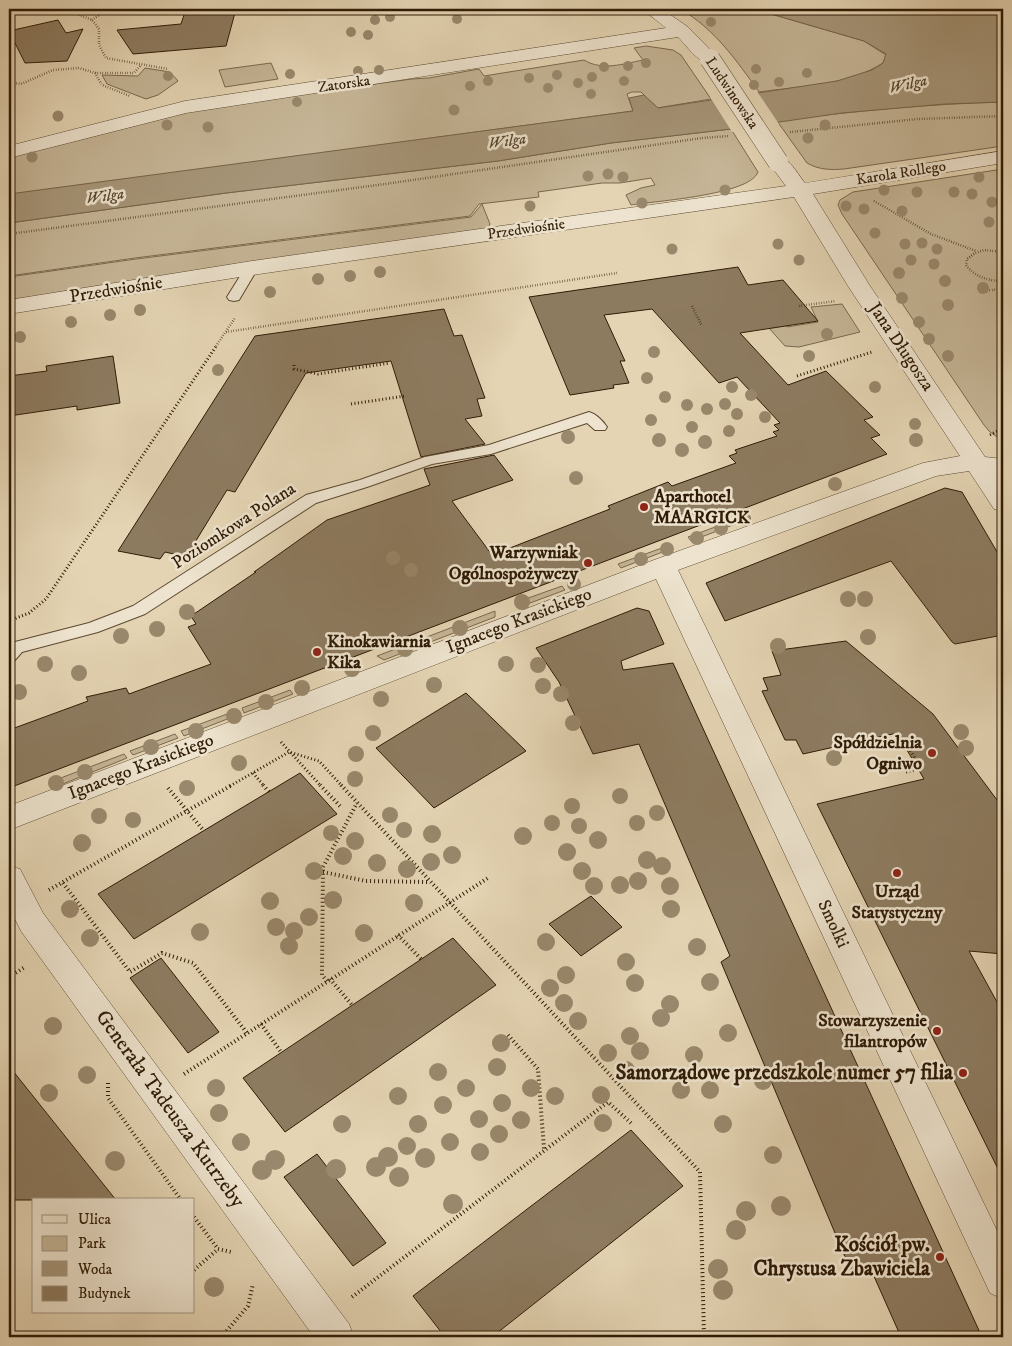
<svg xmlns="http://www.w3.org/2000/svg" width="1012" height="1346" viewBox="0 0 1012 1346" font-family="'IM FELL DW Pica',serif">
<style>
.green{fill:#c5b596;stroke:#7a684e}
.water{fill:#a69578;stroke:#76644a}
.pier{fill:#e4d4b3}
.building{fill:#8d7b60;stroke:#2f1b06}
.lines{fill:none;stroke-linecap:round;stroke-linejoin:round}
.lane-casing{stroke:#5c4931;stroke-width:2}
.street-casing{stroke:#5c4931;stroke-width:1}
.path-far2{stroke:#2f1b06;stroke-width:2.5;stroke-dasharray:0.5 2;stroke-linecap:butt}
.path-far1{stroke:#2f1b06;stroke-width:3;stroke-dasharray:1 2.5;stroke-linecap:butt}
.path{stroke:#2f1b06;stroke-width:4;stroke-dasharray:1 3;stroke-linecap:butt}
.lane{fill:#ede3ce;fill-rule:evenodd}
.street{fill:#ede3ce;fill-rule:evenodd}
.street-bridge-casing{stroke:#5c4931;stroke-width:21;stroke-linecap:butt}
.street-bridge{stroke:#ede3ce;stroke-width:20}
.tree{fill:#99886c}
.poi-dot{fill:#8f2418;stroke:#ede3ce;stroke-width:2}
.labels{text-anchor:middle;dominant-baseline:central;stroke-width:5;stroke-linejoin:round;paint-order:stroke}
.far-street-label{font-size:15px;fill:#2f1b06;stroke:#ede3ce}
.far-water-label{font-size:16px;font-style:italic;fill:#59462e;stroke:#ede3ce}
.street-label{font-size:18px;fill:#2f1b06;stroke:#ede3ce}
.poi-label{font-size:18px;font-weight:bold;fill:#2f1b06;stroke:#ede3ce;text-anchor:end}
.near-poi-label{font-size:21px;font-weight:bold;fill:#2f1b06;stroke:#ede3ce;text-anchor:end}
.near-street-label{font-size:21px;fill:#2f1b06;stroke:#ede3ce}
</style>
<rect width="100%" height="100%" fill="#e4d4b3"/>
<filter id="stains"><feTurbulence type="fractalNoise" baseFrequency=".004" numOctaves="4"/><feColorMatrix values="0 0 0 0 .2 0 0 0 0 .09 0 0 0 0 .02 0 0 0 .5 -.17"/></filter>
<radialGradient id="worn" r=".72"><stop offset=".6" stop-color="#630" stop-opacity="0"/><stop offset="1" stop-color="#630" stop-opacity=".3"/></radialGradient>
<!-- green -->
<path class="green" d="M680,9H754L864,41L886,55L883,63C847,86 800,86 759,92C736,60 715,29 680,9Z
M646,46L673,50L681,55L711,99L657,108L641,92H632L627,94L633,111L9,195V157L203,107L412,79L429,78L479,69L484,76L584,60C602,71 623,64 643,60L634,48Z
M271,63L278,79L225,87L219,70Z
M145,68L170,72L178,81L158,95L146,99L107,84L102,75L138,76Z
M1003,102V146L844,169C831,170 819,170 807,163L777,121C853,111 927,104 1003,102Z
M731,129L758,172C750,195 655,201 631,205L626,195L641,188L655,185L651,178L620,183H602L538,192L539,197L479,204L470,216L135,258L9,276V223L226,193L498,161L611,143Z
M1003,169V441L990,432L984,425L842,214L838,205L840,200L853,192Z
M482,204L490,224L487,230L234,266L9,301V277L136,259L471,217Z
M842,304L860,332L799,347L785,346L760,318L779,314L787,327L818,322L811,307Z
M748,515L751,518L691,541L688,537Z
M670,545L673,548L621,568L618,564Z
M562,586L565,590L522,606L517,602Z
M495,611V617L384,660L377,656Z
M290,690L293,694L244,713L242,708Z
M238,710L240,714L184,736L181,731Z
M175,734L178,738L133,755L130,751Z
M124,754L127,758L53,788L50,782Z"/>
<!-- water -->
<path class="water" d="M754,9H1003V102L945,104L842,113L731,129L611,143L498,161L226,193L9,223V194L633,111L629,98L644,95L658,108L837,81L872,70L883,63L886,54L864,41Z"/>
<!-- pier -->
<path class="pier" d="M756,90L779,124L732,132L710,97Z"/>
<!-- building -->
<path class="building" d="M186,9H236L226,46L133,54L117,30L181,24Z
M58,20L66,33L83,29L67,61L25,63L9,31Z
M738,267L748,285L783,280L818,321L740,333L788,385L826,371L873,417L864,420L880,435L871,438L887,454L9,788V730L88,701L86,697L126,688L129,694L211,664L188,627L196,624L191,616L256,572H254L327,520L430,485L424,469L494,455L513,480L452,501L492,555L610,509L608,506L668,482L672,486L736,463L729,456L737,453L735,450L777,436L773,432L779,430L774,425L780,423L737,377L719,383L652,309L604,315L625,361H620L629,383L613,385L614,388L570,395L529,297Z
M444,309L454,336L462,335L485,398L477,399L482,416L465,419L485,444L421,457L391,361L306,373L235,492L227,490L186,557L165,552L160,559L118,551L255,336Z
M113,356L120,403L77,410V406L9,416V376L47,371L46,366Z
M945,488L962,492L1003,562V635L955,644L952,642L891,561L725,621L706,583Z
M637,608L649,611L664,644L621,661L623,670L673,663L982,1337H901L869,1265L851,1271L721,962L730,956L639,744L593,754L559,682L536,648Z
M846,641L933,714L1003,808V954L969,951L1003,1013V1179L817,804L924,779L897,733L803,754L796,740H785L762,691L768,690L763,678L781,675L772,651Z
M466,693L526,751L434,808L376,748Z
M300,773L337,814L134,939L98,894Z
M591,896L622,927L581,956L549,924Z
M453,938L496,985L285,1132L243,1078Z
M161,958L219,1032L188,1053L130,978Z
M9,1066L116,1200H9Z
M631,1130L683,1186L492,1337H445L413,1296Z
M317,1154L386,1243L353,1266L284,1177Z"/>
<g class="lines">
<!-- lane casing -->
<g class="lane-casing">
<path id="lane" d="M252,264L258,268L239,300L234,301L229,300L227,297L247,265Z
M589,412C596,414 603,421 607,427L605,430H595L587,423L491,454L432,464L370,486L316,503L145,614L98,632L22,652L15,660L9,662V646L11,643L89,623L133,606L306,495L360,480L425,457L489,445Z"/>
</g>
<!-- street casing -->
<g class="street-casing">
<path id="street" d="M642,9H662L688,27L719,59L717,63C700,67 689,48 678,37L186,113L9,158V146L185,101L666,28Z
M1003,151V163L813,194L870,286L985,457L1003,459V475L997,474L1003,484V511L994,509L969,471L936,476L678,570L1003,1243V1299L990,1293L656,579L9,830V806L654,560L923,463L960,456L848,286L794,197L252,275L9,314V300L252,261L786,186L768,162L771,158C788,153 795,171 805,183Z
M9,866L20,869L43,913L349,1324L354,1337H314L21,931L9,907Z"/>
</g>
<!-- path-far2 -->
<path class="path-far2" d="M65,9L92,20L99,29V45L106,58L168,69
M92,20L108,9
M95,73L102,85L130,96
M9,82L21,84L53,70L79,68L95,73H134L141,65
M790,132L918,119L1003,116
M874,201L931,234L976,251
M9,234L385,184L702,138L729,136
M999,251L1003,242
M1003,252L984,250L975,253L967,259L966,265C975,277 988,281 1003,281
M982,291L1003,289
M692,306L702,326
M799,306L836,301
M226,332L617,273
M216,346L235,318"/>
<!-- path-far1 -->
<path class="path-far1" d="M294,365V369L318,374L390,363
M797,376L872,352
M351,404L405,396
M990,435L1003,428
M9,621L29,613L46,599L217,345
M281,742L321,786
M906,772L921,768L904,740H908
M253,773L264,786
M230,786L289,752L319,761L342,786"/>
<!-- path -->
<path class="path" d="M263,785L269,792
M320,785L340,806
M341,785L700,1172L704,1337
M168,788L204,831
M323,872L366,881L430,882
M63,883L130,972L162,953L193,963L247,1033
M49,890L232,785
M398,935L421,959
M9,977L25,967
M330,979L352,1005
M327,981L322,975L323,867L357,803
M261,1024L281,1052
M508,1035L538,1069L544,1149
M184,1074L488,878
M108,1083V1098L181,1200
M194,1217L218,1249L231,1252
M194,1270L218,1249
M352,1297L608,1102L631,1123
M224,1334L248,1306L253,1284"/>
<!-- lane -->
<use href="#lane" class="lane"/>
<!-- street -->
<use href="#street" class="street"/>
<!-- street-bridge casing -->
<g class="street-bridge-casing">
<path id="street-bridge" d="M710,59L778,162"/>
</g>
<!-- street-bridge -->
<use href="#street-bridge" class="street-bridge"/>
</g>
<!-- trees -->
<g class="tree">
<circle cx="390" cy="17" r="5"/>
<circle cx="457" cy="19" r="5"/>
<circle cx="375" cy="20" r="5"/>
<circle cx="711" cy="22" r="5"/>
<circle cx="351" cy="32" r="5"/>
<circle cx="368" cy="35" r="5"/>
<circle cx="646" cy="63" r="5"/>
<circle cx="628" cy="66" r="5"/>
<circle cx="604" cy="67" r="5"/>
<circle cx="756" cy="69" r="5"/>
<circle cx="379" cy="70" r="5"/>
<circle cx="358" cy="71" r="5"/>
<circle cx="807" cy="73" r="5"/>
<circle cx="290" cy="74" r="5"/>
<circle cx="557" cy="75" r="5"/>
<circle cx="168" cy="76" r="5"/>
<circle cx="592" cy="77" r="5"/>
<circle cx="529" cy="78" r="5"/>
<circle cx="488" cy="81" r="5"/>
<circle cx="624" cy="81" r="5"/>
<circle cx="779" cy="82" r="5"/>
<circle cx="578" cy="83" r="5"/>
<circle cx="754" cy="85" r="5"/>
<circle cx="470" cy="86" r="5"/>
<circle cx="548" cy="88" r="5"/>
<circle cx="591" cy="94" r="5"/>
<circle cx="297" cy="102" r="5"/>
<circle cx="454" cy="110" r="5.5"/>
<circle cx="58" cy="116" r="5.5"/>
<circle cx="167" cy="125" r="5.5"/>
<circle cx="825" cy="125" r="5.5"/>
<circle cx="208" cy="127" r="5.5"/>
<circle cx="808" cy="138" r="5.5"/>
<circle cx="32" cy="157" r="5.5"/>
<circle cx="608" cy="174" r="5.5"/>
<circle cx="588" cy="176" r="5.5"/>
<circle cx="623" cy="177" r="5.5"/>
<circle cx="979" cy="177" r="5.5"/>
<circle cx="725" cy="190" r="5.5"/>
<circle cx="884" cy="190" r="5.5"/>
<circle cx="917" cy="192" r="5.5"/>
<circle cx="954" cy="192" r="5.5"/>
<circle cx="972" cy="194" r="5.5"/>
<circle cx="992" cy="202" r="5.5"/>
<circle cx="642" cy="203" r="5.5"/>
<circle cx="530" cy="206" r="5.5"/>
<circle cx="846" cy="206" r="5.5"/>
<circle cx="864" cy="209" r="5.5"/>
<circle cx="902" cy="211" r="5.5"/>
<circle cx="989" cy="222" r="5.5"/>
<circle cx="875" cy="233" r="5.5"/>
<circle cx="922" cy="243" r="5.5"/>
<circle cx="778" cy="244" r="5.5"/>
<circle cx="905" cy="244" r="5.5"/>
<circle cx="672" cy="249" r="5.5"/>
<circle cx="937" cy="249" r="5.5"/>
<circle cx="799" cy="260" r="5.5"/>
<circle cx="911" cy="260" r="5.5"/>
<circle cx="934" cy="264" r="5.5"/>
<circle cx="380" cy="272" r="6"/>
<circle cx="899" cy="273" r="6"/>
<circle cx="350" cy="276" r="6"/>
<circle cx="318" cy="279" r="6"/>
<circle cx="945" cy="281" r="6"/>
<circle cx="983" cy="288" r="6"/>
<circle cx="270" cy="292" r="6"/>
<circle cx="902" cy="298" r="6"/>
<circle cx="948" cy="305" r="6"/>
<circle cx="140" cy="310" r="6"/>
<circle cx="110" cy="315" r="6"/>
<circle cx="71" cy="322" r="6"/>
<circle cx="919" cy="322" r="6"/>
<circle cx="827" cy="334" r="6"/>
<circle cx="20" cy="337" r="6"/>
<circle cx="929" cy="339" r="6"/>
<circle cx="654" cy="352" r="6"/>
<circle cx="809" cy="356" r="6"/>
<circle cx="948" cy="356" r="6"/>
<circle cx="218" cy="370" r="6"/>
<circle cx="647" cy="378" r="6"/>
<circle cx="732" cy="387" r="6"/>
<circle cx="875" cy="387" r="6"/>
<circle cx="751" cy="395" r="6"/>
<circle cx="665" cy="397" r="6"/>
<circle cx="725" cy="404" r="6"/>
<circle cx="687" cy="405" r="6"/>
<circle cx="707" cy="409" r="6"/>
<circle cx="737" cy="414" r="6"/>
<circle cx="765" cy="417" r="6"/>
<circle cx="651" cy="420" r="6"/>
<circle cx="915" cy="424" r="6"/>
<circle cx="692" cy="427" r="6"/>
<circle cx="729" cy="431" r="6"/>
<circle cx="568" cy="437" r="7"/>
<circle cx="659" cy="440" r="7"/>
<circle cx="916" cy="440" r="7"/>
<circle cx="705" cy="442" r="7"/>
<circle cx="682" cy="450" r="7"/>
<circle cx="576" cy="478" r="7"/>
<circle cx="835" cy="484" r="7"/>
<circle cx="744" cy="519" r="7"/>
<circle cx="721" cy="528" r="7"/>
<circle cx="697" cy="538" r="7"/>
<circle cx="667" cy="549" r="7"/>
<circle cx="393" cy="558" r="7"/>
<circle cx="641" cy="559" r="7"/>
<circle cx="411" cy="570" r="7"/>
<circle cx="574" cy="584" r="7"/>
<circle cx="848" cy="599" r="8"/>
<circle cx="865" cy="599" r="8"/>
<circle cx="522" cy="602" r="8"/>
<circle cx="187" cy="612" r="8"/>
<circle cx="460" cy="628" r="8"/>
<circle cx="157" cy="629" r="8"/>
<circle cx="121" cy="636" r="8"/>
<circle cx="868" cy="637" r="8"/>
<circle cx="778" cy="646" r="8"/>
<circle cx="405" cy="649" r="8"/>
<circle cx="45" cy="664" r="8"/>
<circle cx="506" cy="664" r="8"/>
<circle cx="538" cy="665" r="8"/>
<circle cx="352" cy="669" r="8"/>
<circle cx="79" cy="673" r="8"/>
<circle cx="434" cy="685" r="8"/>
<circle cx="543" cy="686" r="8"/>
<circle cx="302" cy="688" r="8"/>
<circle cx="19" cy="692" r="8"/>
<circle cx="561" cy="694" r="8"/>
<circle cx="381" cy="699" r="8"/>
<circle cx="266" cy="702" r="8"/>
<circle cx="234" cy="716" r="8"/>
<circle cx="573" cy="723" r="8"/>
<circle cx="196" cy="731" r="8"/>
<circle cx="961" cy="732" r="8"/>
<circle cx="373" cy="733" r="8"/>
<circle cx="151" cy="747" r="8"/>
<circle cx="966" cy="748" r="8"/>
<circle cx="356" cy="754" r="8"/>
<circle cx="834" cy="758" r="8"/>
<circle cx="239" cy="763" r="8"/>
<circle cx="85" cy="772" r="8"/>
<circle cx="355" cy="779" r="8"/>
<circle cx="56" cy="783" r="8"/>
<circle cx="187" cy="788" r="8"/>
<circle cx="620" cy="796" r="8"/>
<circle cx="572" cy="806" r="8"/>
<circle cx="657" cy="813" r="8"/>
<circle cx="390" cy="815" r="8"/>
<circle cx="99" cy="816" r="8"/>
<circle cx="133" cy="820" r="8"/>
<circle cx="552" cy="823" r="8"/>
<circle cx="637" cy="823" r="8"/>
<circle cx="579" cy="826" r="8"/>
<circle cx="404" cy="830" r="8"/>
<circle cx="432" cy="834" r="9"/>
<circle cx="331" cy="833" r="8"/>
<circle cx="523" cy="836" r="9"/>
<circle cx="598" cy="840" r="9"/>
<circle cx="355" cy="841" r="9"/>
<circle cx="82" cy="843" r="9"/>
<circle cx="567" cy="852" r="9"/>
<circle cx="452" cy="855" r="9"/>
<circle cx="343" cy="856" r="9"/>
<circle cx="647" cy="860" r="9"/>
<circle cx="431" cy="862" r="9"/>
<circle cx="377" cy="863" r="9"/>
<circle cx="662" cy="866" r="9"/>
<circle cx="407" cy="869" r="9"/>
<circle cx="314" cy="871" r="9"/>
<circle cx="582" cy="871" r="9"/>
<circle cx="638" cy="881" r="9"/>
<circle cx="620" cy="885" r="9"/>
<circle cx="594" cy="886" r="9"/>
<circle cx="670" cy="886" r="9"/>
<circle cx="333" cy="900" r="9"/>
<circle cx="270" cy="901" r="9"/>
<circle cx="414" cy="903" r="9"/>
<circle cx="70" cy="909" r="9"/>
<circle cx="671" cy="909" r="9"/>
<circle cx="309" cy="917" r="9"/>
<circle cx="276" cy="927" r="9"/>
<circle cx="294" cy="931" r="9"/>
<circle cx="200" cy="932" r="9"/>
<circle cx="364" cy="933" r="9"/>
<circle cx="90" cy="938" r="9"/>
<circle cx="546" cy="942" r="9"/>
<circle cx="289" cy="946" r="9"/>
<circle cx="697" cy="947" r="9"/>
<circle cx="626" cy="962" r="9"/>
<circle cx="566" cy="975" r="9"/>
<circle cx="710" cy="982" r="9"/>
<circle cx="635" cy="983" r="9"/>
<circle cx="550" cy="988" r="9"/>
<circle cx="564" cy="1003" r="9"/>
<circle cx="670" cy="1004" r="9"/>
<circle cx="661" cy="1018" r="9"/>
<circle cx="578" cy="1021" r="9"/>
<circle cx="53" cy="1026" r="9"/>
<circle cx="728" cy="1033" r="9"/>
<circle cx="630" cy="1036" r="9"/>
<circle cx="501" cy="1043" r="9"/>
<circle cx="640" cy="1051" r="9"/>
<circle cx="608" cy="1053" r="9"/>
<circle cx="694" cy="1055" r="9"/>
<circle cx="497" cy="1067" r="9"/>
<circle cx="626" cy="1070" r="9"/>
<circle cx="438" cy="1072" r="9"/>
<circle cx="87" cy="1075" r="9"/>
<circle cx="763" cy="1081" r="9"/>
<circle cx="216" cy="1088" r="9"/>
<circle cx="466" cy="1088" r="9"/>
<circle cx="531" cy="1088" r="9"/>
<circle cx="681" cy="1090" r="9"/>
<circle cx="710" cy="1090" r="9"/>
<circle cx="49" cy="1093" r="9"/>
<circle cx="601" cy="1095" r="9"/>
<circle cx="398" cy="1096" r="9"/>
<circle cx="555" cy="1096" r="9"/>
<circle cx="502" cy="1103" r="9"/>
<circle cx="443" cy="1105" r="9"/>
<circle cx="219" cy="1113" r="9"/>
<circle cx="479" cy="1119" r="9"/>
<circle cx="521" cy="1120" r="9"/>
<circle cx="603" cy="1123" r="9"/>
<circle cx="342" cy="1124" r="9"/>
<circle cx="418" cy="1124" r="9"/>
<circle cx="723" cy="1124" r="9"/>
<circle cx="499" cy="1134" r="9"/>
<circle cx="241" cy="1142" r="9"/>
<circle cx="450" cy="1142" r="9"/>
<circle cx="407" cy="1146" r="9"/>
<circle cx="480" cy="1152" r="9"/>
<circle cx="773" cy="1155" r="9"/>
<circle cx="388" cy="1157" r="10"/>
<circle cx="425" cy="1158" r="10"/>
<circle cx="275" cy="1160" r="10"/>
<circle cx="115" cy="1161" r="10"/>
<circle cx="376" cy="1167" r="10"/>
<circle cx="336" cy="1169" r="10"/>
<circle cx="262" cy="1170" r="10"/>
<circle cx="399" cy="1177" r="10"/>
<circle cx="453" cy="1204" r="10"/>
<circle cx="781" cy="1206" r="10"/>
<circle cx="746" cy="1211" r="10"/>
<circle cx="736" cy="1230" r="10"/>
<circle cx="718" cy="1269" r="10"/>
<circle cx="214" cy="1287" r="10"/>
<circle cx="723" cy="1290" r="10"/>
</g>
<!-- markers -->
<g class="poi-dot">
<circle cx="644" cy="507" r="5"/>
<circle cx="588" cy="563" r="5"/>
<circle cx="317" cy="652" r="5"/>
<circle cx="932" cy="753" r="5"/>
<circle cx="897" cy="873" r="5"/>
<circle cx="937" cy="1031" r="5"/>
<circle cx="963" cy="1073" r="5"/>
<circle cx="940" cy="1257" r="5"/>
</g>
<g class="labels">
<!-- far-street labels -->
<g class="far-street-label">
<text transform="translate(344 84) rotate(-8)">Zatorska</text>
<text transform="translate(732 93) rotate(56)">Ludwinowska</text>
<text transform="translate(901 173) rotate(-9)">Karola Rollego</text>
<text transform="translate(526 229) rotate(-8)">Przedwiośnie</text>
</g>
<!-- far-water labels -->
<g class="far-water-label">
<text transform="translate(908 84) rotate(-12)">Wilga</text>
<text transform="translate(507 141) rotate(-8)">Wilga</text>
<text transform="translate(105 196) rotate(-8)">Wilga</text>
</g>
<!-- street labels -->
<g class="street-label">
<text transform="translate(116 290) rotate(-9)">Przedwiośnie</text>
<text transform="translate(901 347) rotate(56)">Jana Długosza</text>
<text transform="translate(234 526) rotate(-33)">Poziomkowa Polana</text>
<text transform="translate(519 621) rotate(-21)">Ignacego Krasickiego</text>
<text transform="translate(141 767) rotate(-21)">Ignacego Krasickiego</text>
<text transform="translate(833 924) rotate(65)">Smolki</text>
</g>
<!-- poi labels -->
<g class="poi-label">
<text x="654" y="497" text-anchor="start">Aparthotel<tspan x="654" dy="21">MAARGICK</tspan></text>
<text x="578" y="553">Warzywniak<tspan x="578" dy="21">Ogólnospożywczy</tspan></text>
<text x="327" y="642" text-anchor="start">Kinokawiarnia<tspan x="327" dy="21">Kika</tspan></text>
<text x="922" y="743">Spółdzielnia<tspan x="922" dy="21">Ogniwo</tspan></text>
<text x="897" y="892" text-anchor="middle">Urząd<tspan x="897" dy="21">Statystyczny</tspan></text>
<text x="927" y="1021">Stowarzyszenie<tspan x="927" dy="21">filantropów</tspan></text>
</g>
<!-- near-poi labels -->
<g class="near-poi-label">
<text x="953" y="1073">Samorządowe przedszkole numer 57 filia</text>
<text x="930" y="1245">Kościół pw.<tspan x="930" dy="24">Chrystusa Zbawiciela</tspan></text>
</g>
<!-- near-street labels -->
<g class="near-street-label">
<text transform="translate(170 1109) rotate(54)">Generała Tadeusza Kutrzeby</text>
</g>
</g>
<!-- margin -->
<rect width="1012" height="1346" fill="none" stroke="#e4d4b3" stroke-width="30"/>
<rect x="10" y="10" width="992" height="1326" fill="none" stroke="#2f1b06" stroke-width="2.5"/>
<rect x="15" y="15" width="982" height="1316" fill="none" stroke="#2f1b06"/>
<!-- legend -->
<rect x="32" y="1198" width="162" height="115" fill="#ede3ce" stroke="#a1937e"/>
<rect x="42" y="1215" width="25" height="8" fill="#ede3ce" stroke="#a1937e"/>
<text x="78" y="1224" font-size="15" fill="#2f1b06">Ulica</text>
<rect x="42" y="1236" width="25" height="15" fill="#c5b596" stroke="#a1937e"/>
<text x="78" y="1248" font-size="15" fill="#2f1b06">Park</text>
<rect x="42" y="1261" width="25" height="15" fill="#a69578" stroke="#a1937e"/>
<text x="78" y="1274" font-size="15" fill="#2f1b06">Woda</text>
<rect x="42" y="1286" width="25" height="15" fill="#8d7b60" stroke="#a1937e"/>
<text x="78" y="1298" font-size="15" fill="#2f1b06">Budynek</text>
<rect width="100%" height="100%" filter="url(#stains)"/>
<rect width="100%" height="100%" fill="url(#worn)"/>
</svg>
